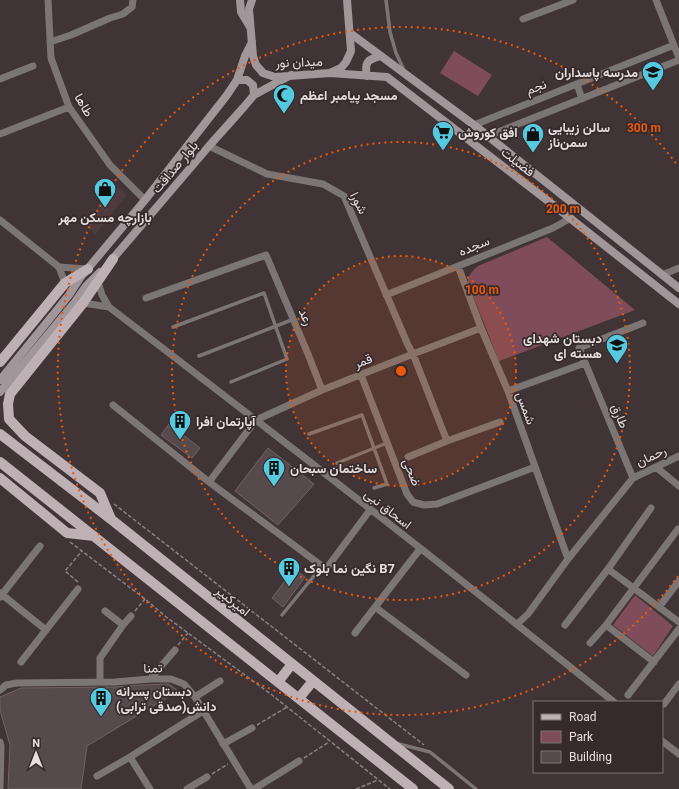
<svg xmlns="http://www.w3.org/2000/svg" width="679" height="789" viewBox="0 0 679 789" font-family="Roboto,Vazirmatn,sans-serif">
<style>
.built{fill:#4e3a3f}
.green{fill:#7f4c5b}
.building{fill:#574a4d;stroke:#716367}
.lines{fill:none;stroke-linecap:round;stroke-linejoin:round}
.path{stroke:#8a8082;stroke-width:1.5;stroke-dasharray:4 2;stroke-linecap:butt}
.lane{stroke:#7b7576;stroke-width:3.5}
.street{stroke:#7b7576;stroke-width:7}
.secondary{stroke:#a19699;stroke-width:8}
.primary{stroke:#beb0b4;stroke-width:10}
.ring{fill:none;stroke:#e8590c;stroke-width:2;stroke-dasharray:2 4}
.labels{text-anchor:middle;dominant-baseline:central;stroke-width:3.5;stroke-linejoin:round;paint-order:stroke}
.street-label{font-size:13px;fill:#e6dedf;stroke:#362a2d}
.poi-label{font-size:13px;font-weight:bold;fill:#e6dedf;stroke:#362a2d;text-anchor:start}
.centre{fill:#e8590c;stroke:#362a2d;stroke-width:2}
.ring-label{font-size:12px;text-anchor:middle;font-weight:bold;fill:#e8590c;stroke:#362a2d;stroke-width:3.5;stroke-linejoin:round;paint-order:stroke}
</style>
<rect width="100%" height="100%" fill="#403437"/>
<!-- built -->
<path class="built" d="M115,185L127,194L96,234L84,225Z"/>
<!-- green -->
<path class="green" d="M454,51L492,75L478,96L440,73Z
M547,237L635,310L499,361L468,283C468,275 472,271 478,266Z
M635,595L673,626L653,656L613,625Z"/>
<!-- building -->
<path class="building" d="M169,424L200,448L192,458L161,435Z
M268,448L314,484L278,525L235,491Z
M294,569L305,577L283,607L272,598Z
M169,684L178,691L87,746L81,789H8L10,745L0,710V697L21,688L115,687L140,685Z"/>
<g class="lines">
<!-- path -->
<path class="path" d="M114,504L424,745
M70,542L145,599L165,616L272,695L390,789
M78,582L65,571L82,551
M135,611L145,599
M178,645L188,633
M257,725L287,707
M304,758L329,742
M212,774L228,764
M356,789L378,780"/>
<!-- lane -->
<path class="lane" d="M386,0L390,32L396,53L404,70
M173,327L264,293L287,359L231,382
M199,356L294,319
M309,434L362,415L387,484L374,488
M337,463L387,443
M282,615L322,566
M399,744L430,752L476,789"/>
<!-- street -->
<path class="street" d="M48,0L51,58L69,107L110,165L145,200
M656,0L679,58
M523,19L573,0
M50,42L71,35L110,18L123,14L132,7L133,0
M0,79L33,66
M577,84L582,99
M474,125L674,45
M0,134L69,107
M488,136L679,60
M209,146L267,174L323,184L344,196L408,345L413,354L447,441
M0,220L59,267
M458,266L481,328L508,391L568,559
M662,275L679,268
M65,283L59,267L87,269
M386,295L553,228L571,218
M146,298L266,255L308,354L322,390
M83,303L109,307L102,295L98,282
M109,307C279,437 447,568 614,702
M361,375L407,494L413,502L424,505L437,504L535,467
M508,391L585,363
M113,405L209,482L326,569L370,510
M408,457L447,441L500,422
M656,467L679,486
M633,478L579,348L643,323
M209,482L256,420L322,390L413,354L481,328
M608,569L679,622
M0,593L46,630
M0,597L40,546
M375,607L466,675
M659,607L679,581
M105,611L123,625
M517,624L528,614L568,559L633,478L679,456
M565,625L608,569L651,508
M606,625L654,662
M355,633L420,549
M590,643L606,625L678,529
M21,662L78,589
M150,679L175,650
M100,682V658L123,625L131,616
M0,690L6,685L17,683L115,682L150,679H171L184,684L195,697L251,789
M628,695L679,629
M195,697L220,681
M664,704L679,684
M662,741L679,754
M0,742L1,746L0,789
M223,744L252,728
M130,757L150,789
M97,776L130,757L203,711
M187,789L207,777
M254,789L299,761"/>
<!-- secondary -->
<path class="secondary" d="M240,0L241,12L250,27
M252,0L249,9L253,56L256,65L263,73L275,77L330,73L341,68L346,62L351,51L347,0
M350,33L474,125L679,288
M330,73L387,77L552,204L679,304
M367,76C364,62 368,59 381,56
M237,80H247L253,85L254,95
M110,262L209,146L243,108L254,95L291,75
M0,380L69,295L80,278L145,200L227,95L237,80L245,56L252,42
M0,392L75,302L86,286L100,272"/>
<!-- primary -->
<path class="primary" d="M0,362L65,283L88,269
M0,434L112,520L449,789
M0,462L413,789
M0,478L67,533L94,536
M111,519L100,493L25,436L9,419L8,404L10,394L83,303L113,259
M278,682L292,664
M299,698L313,681"/>
</g>
<!-- distance rings -->
<circle cx="401" cy="371" r="115" fill="#e8590c" fill-opacity=".12"/>
<g class="ring">
<circle cx="401" cy="371" r="115"/>
<circle cx="401" cy="371" r="229"/>
<path d="M678 576A344 344 0 1 1 678 166"/>
</g>
<!-- icons -->
<defs>
<g id="school-pin" transform="scale(1.15)"><path d="M0 17L-7.5 6A9.5 9.5 0 1 1 7.5 6Z" fill="#55cadf" stroke="#362a2d"/><path d="M0-5L7-2L0 1L-7-2ZM-4 1L0 2.5L4 1V4Q0 6-4 4Z" fill="#111"/></g>
<g id="mosque-pin" transform="scale(1.15)"><path d="M0 17L-7.5 6A9.5 9.5 0 1 1 7.5 6Z" fill="#55cadf" stroke="#362a2d"/><path d="M3.5-4.9A6 6 0 1 0 3.5 4.9A5 5 0 1 1 3.5-4.9Z" fill="#111"/></g>
<g id="supermarket-pin" transform="scale(1.15)"><path d="M0 17L-7.5 6A9.5 9.5 0 1 1 7.5 6Z" fill="#55cadf" stroke="#362a2d"/><path d="M-6-5.5h2.5l.6 2H6L4.5 2H-2.5L-4.4-4H-6ZM-1.5 3.2a1.3 1.3 0 1 0 .1 0ZM3 3.2a1.3 1.3 0 1 0 .1 0Z" fill="#111"/></g>
<g id="shop-pin" transform="scale(1.15)"><path d="M0 17L-7.5 6A9.5 9.5 0 1 1 7.5 6Z" fill="#55cadf" stroke="#362a2d"/><path d="M-5-2.5h2.3a2.7 3.5 0 0 1 5.4 0H5L5.5 6h-11ZM-1.5-2.5h3a1.5 2.3 0 0 0-3 0Z" fill="#111"/></g>
<g id="building-pin" transform="scale(1.15)"><path d="M0 17L-7.5 6A9.5 9.5 0 1 1 7.5 6Z" fill="#55cadf" stroke="#362a2d"/><path d="M-4-6H4V6H1V3H-1V6H-4ZM-2.5-4.3h1.7v1.8h-1.7ZM.8-4.3h1.7v1.8H.8ZM-2.5-1h1.7V.8h-1.7ZM.8-1h1.7V.8H.8Z" fill="#111"/></g>
</defs>
<g fill-rule="evenodd">
<use href="#school-pin" x="653" y="72"/>
<use href="#mosque-pin" x="284" y="95"/>
<use href="#supermarket-pin" x="443" y="132"/>
<use href="#shop-pin" x="533" y="134"/>
<use href="#shop-pin" x="105" y="189"/>
<use href="#school-pin" x="617" y="345"/>
<use href="#building-pin" x="180" y="421"/>
<use href="#building-pin" x="274" y="468"/>
<use href="#building-pin" x="289" y="568"/>
<use href="#building-pin" x="101" y="698"/>
</g>
<g class="labels">
<!-- street labels -->
<g class="street-label">
<text transform="translate(299 62) rotate(-2)">میدان نور</text>
<text transform="translate(536 87) rotate(-22)">نجم</text>
<text transform="translate(84 105) rotate(60)">طاها</text>
<text transform="translate(518 162) rotate(38)">فضیلت</text>
<text transform="translate(175 167) rotate(-50)">بلوار صداقت</text>
<text transform="translate(359 203) rotate(63)">شورا</text>
<text transform="translate(474 246) rotate(-22)">سجده</text>
<text transform="translate(306 317) rotate(67)">رعد</text>
<text transform="translate(363 361) rotate(-22)">قمر</text>
<text transform="translate(526 408) rotate(70)">شمس</text>
<text transform="translate(620 416) rotate(67)">طارق</text>
<text transform="translate(651 456) rotate(-25)">رحمان</text>
<text transform="translate(412 472) rotate(68)">ضحی</text>
<text transform="translate(388 509) rotate(38)">اسحاق نبی</text>
<text transform="translate(233 601) rotate(39)">امیرکبیر</text>
<text transform="translate(153 668) rotate(-2)">تمنا</text>
</g>
<!-- poi labels -->
<g class="poi-label">
<text x="638" y="72" text-anchor="end">مدرسه پاسداران</text>
<text x="300" y="95">مسجد پیامبر اعظم</text>
<text x="548" y="127">سالن زیبایی<tspan x="548" dy="15">سمن‌ناز</tspan></text>
<text x="458" y="132">افق کوروش</text>
<text x="105" y="217" text-anchor="middle">بازارچه مسکن مهر</text>
<text x="602" y="338" text-anchor="end">دبستان شهدای<tspan x="602" dy="15">هسته ای</tspan></text>
<text x="196" y="421">آپارتمان افرا</text>
<text x="290" y="468">ساختمان سبحان</text>
<text x="304" y="568">نگین نما بلوک B7</text>
<text x="116" y="691">دبستان پسرانه<tspan x="116" dy="15">دانش(صدقی ترابی)</tspan></text>
</g>
</g>
<circle cx="401" cy="371" r="6" class="centre"/>
<g class="ring-label">
<text x="644" y="132">300 m</text>
<text x="563" y="213">200 m</text>
<text x="482" y="294">100 m</text>
</g>
<!-- legend -->
<rect x="533" y="701" width="130" height="72" fill="#362a2d" stroke="#7c7274"/>
<rect x="541" y="714" width="20" height="6" fill="#beb0b4" stroke="#7c7274"/>
<text x="569" y="721" font-size="12" fill="#e6dedf">Road</text>
<rect x="541" y="731" width="20" height="12" fill="#7f4c5b" stroke="#7c7274"/>
<text x="569" y="741" font-size="12" fill="#e6dedf">Park</text>
<rect x="541" y="751" width="20" height="12" fill="#574a4d" stroke="#7c7274"/>
<text x="569" y="761" font-size="12" fill="#e6dedf">Building</text>
<!-- north arrow -->
<g transform="translate(36 753)" stroke="#362a2d" stroke-width="3" paint-order="stroke">
<path d="M0-3L7 15L0 10L-7 15Z" fill="#e6dedf"/>
<text y="-6" font-size="11" font-weight="bold" text-anchor="middle" fill="#e6dedf">N</text>
</g>
</svg>
